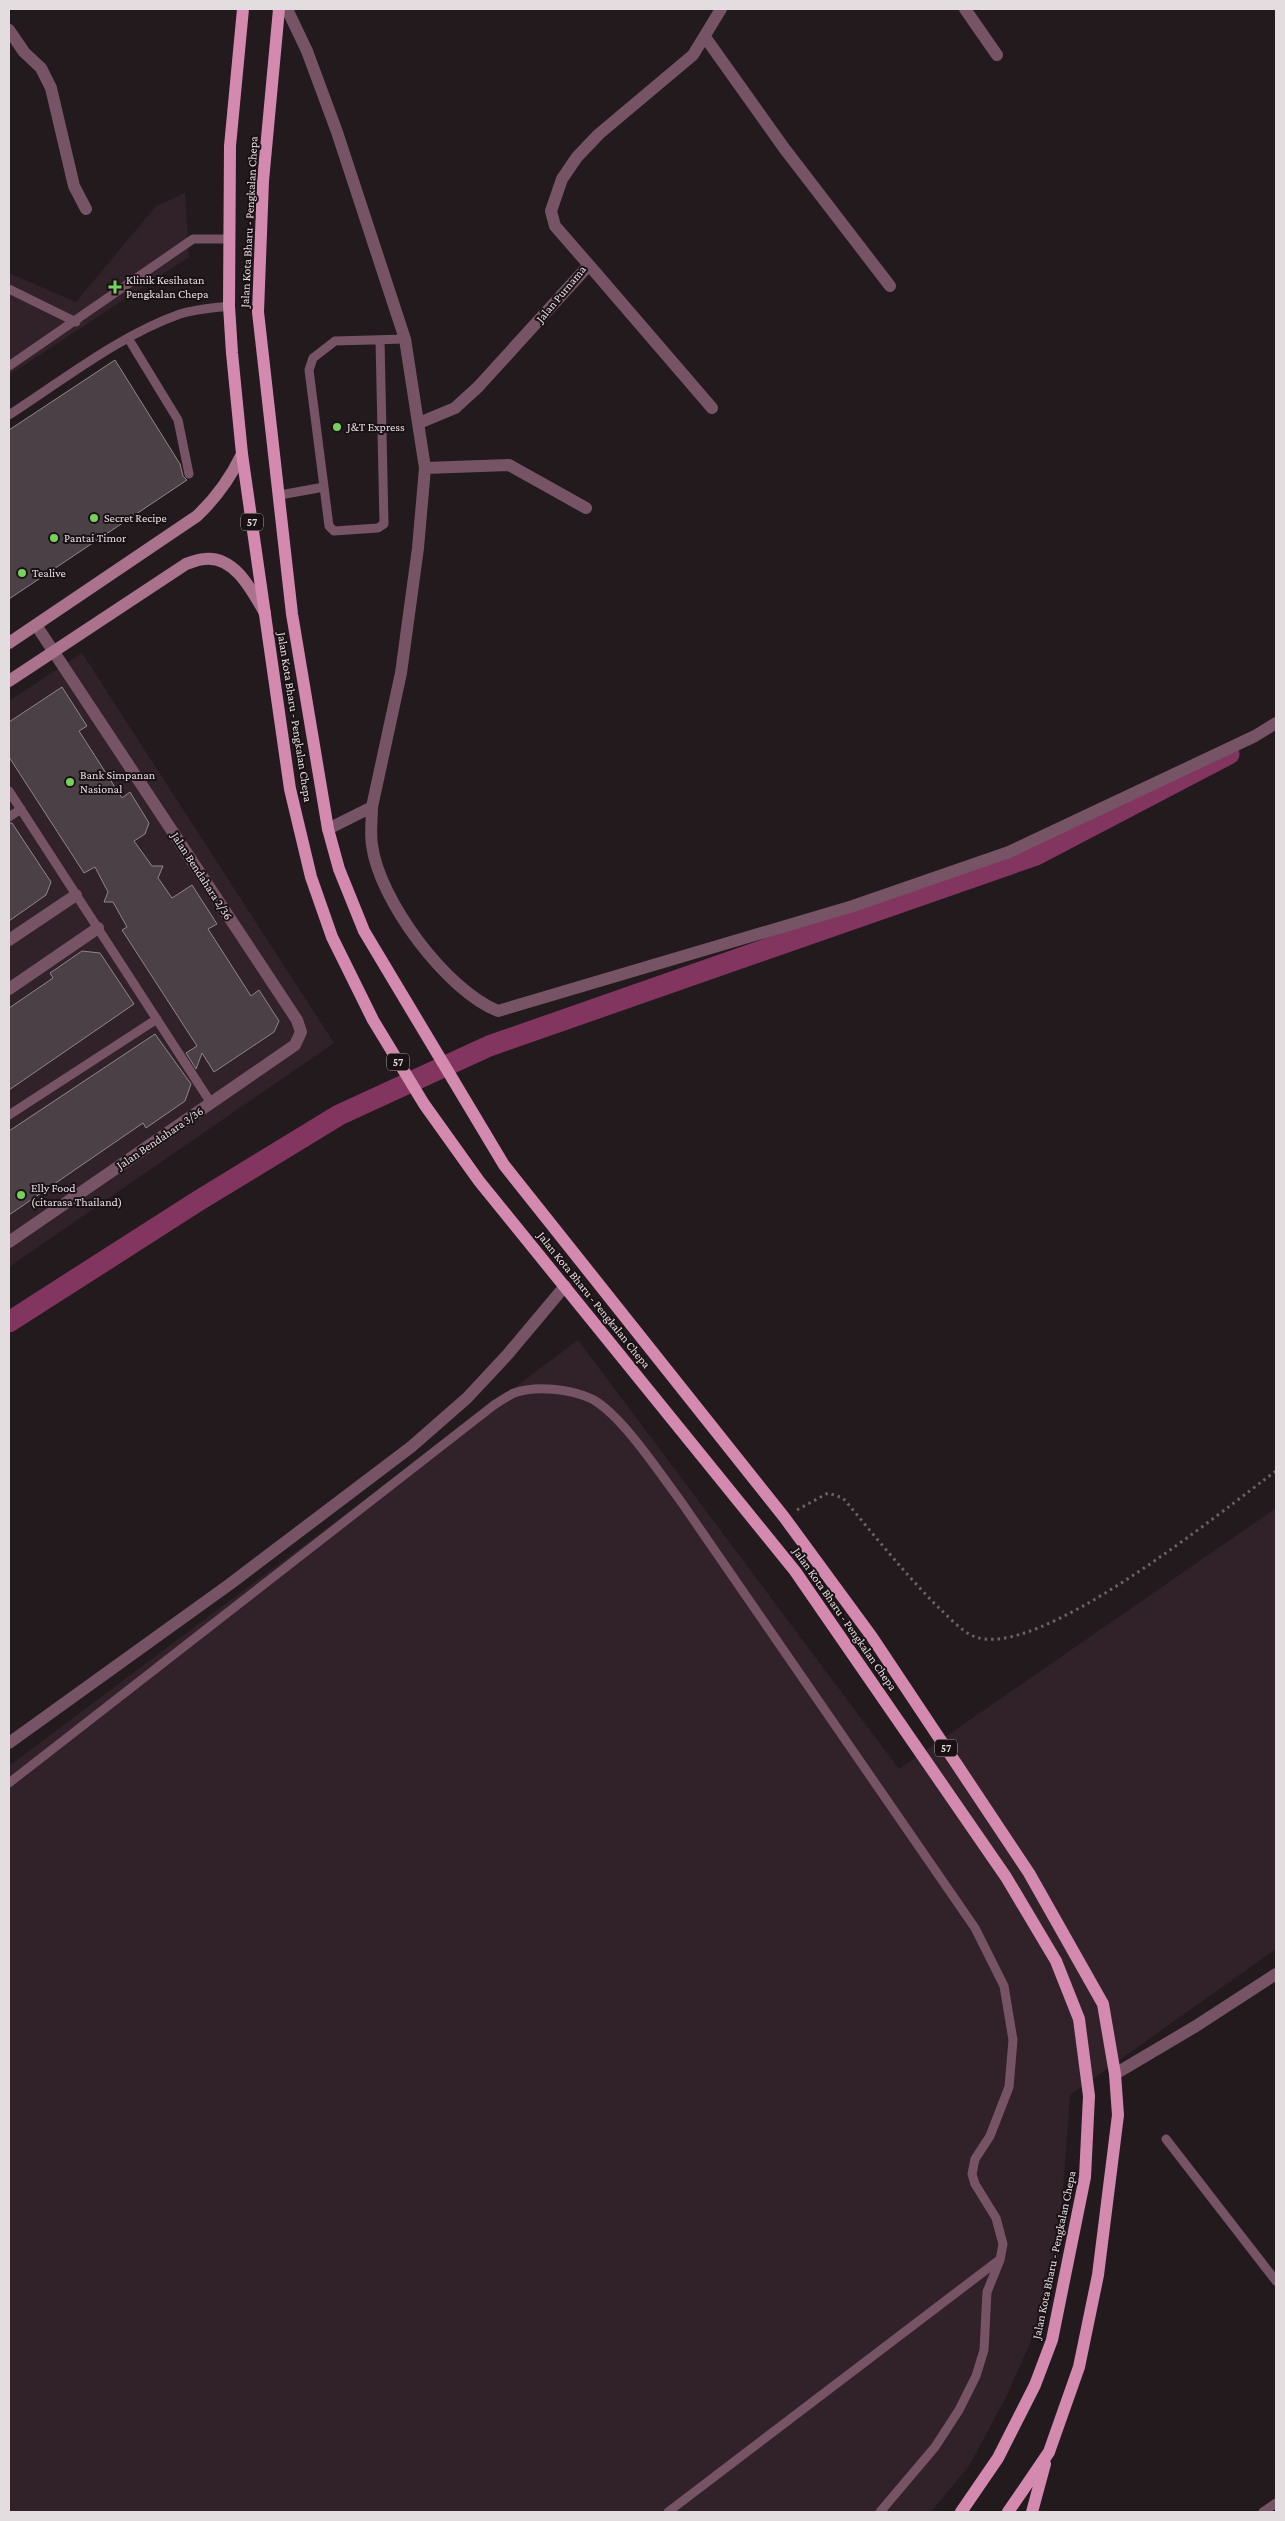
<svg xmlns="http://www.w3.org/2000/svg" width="1285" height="2521" viewBox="0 0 1285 2521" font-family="'Crimson Pro',serif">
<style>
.built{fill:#312129}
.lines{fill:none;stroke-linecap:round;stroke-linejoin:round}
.canal{stroke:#82355f;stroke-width:21}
.building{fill:#4b4045;stroke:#91858a}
.path{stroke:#6a6265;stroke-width:3;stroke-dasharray:2.5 4;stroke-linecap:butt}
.lane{stroke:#775465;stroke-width:9}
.street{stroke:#775465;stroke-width:12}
.secondary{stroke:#ab728e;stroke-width:12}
.primary{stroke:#d38aae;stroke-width:12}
.poi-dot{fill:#76d25a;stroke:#1a1115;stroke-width:2}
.labels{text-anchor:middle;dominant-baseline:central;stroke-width:4;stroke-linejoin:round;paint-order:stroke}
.shield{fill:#1a1115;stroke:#a7a0a3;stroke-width:1}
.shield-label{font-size:11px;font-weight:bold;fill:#e4dde0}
.street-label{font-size:12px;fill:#e4dde0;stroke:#1a1115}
.poi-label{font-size:12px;fill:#e4dde0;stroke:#1a1115;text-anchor:start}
</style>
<rect width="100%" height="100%" fill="#231a1e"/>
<!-- built -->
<path class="built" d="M185,193L189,257L9,375V273L76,302L156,206Z
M82,653L334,1043L9,1267V701Z
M578,1340L899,1769L1276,1508V1949L1070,2095L1058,2258L1031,2341L1006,2397L969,2466L931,2512H9V1766Z"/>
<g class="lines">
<!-- canal -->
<path class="canal" d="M9,1322L198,1201L339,1115L489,1046L1036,855L1229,754"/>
</g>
<!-- building -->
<path class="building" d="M115,360L180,464L183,476L187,480L9,599V430Z
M62,687L87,726L79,731L122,798L130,792L149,823L145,834L134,841L152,866H163L158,878L172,898L192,885L217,924L208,929L251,996L259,990L279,1021L274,1032L214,1072L202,1053L196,1069L186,1053L197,1046L122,930L127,927L113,902H104L108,892L95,867L84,873L9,757V722Z
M9,823H12L51,882L46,895L9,921Z
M82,951L100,953L134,1004L9,1090V1008L53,978L50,973Z
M155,1034L191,1084L185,1101L146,1128L143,1123L9,1215V1131Z"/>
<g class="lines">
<!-- path -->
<path class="path" d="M797,1510L828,1493L843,1498C874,1535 904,1573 938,1607C949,1617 960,1630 973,1636C1036,1664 1224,1509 1276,1471"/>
<!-- lane -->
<path class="lane" d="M9,289L76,322
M128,338L178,420L189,474
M380,340L384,524L378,528L334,531L329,526L309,370L313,358L335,341L405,339
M9,366L193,239H229
M9,415C63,380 120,335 180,314C196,309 214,308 229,306
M280,495L324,487
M9,791L211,1103
M9,817L21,809
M9,1115L157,1019
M9,1783L494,1405C501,1401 507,1396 514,1393C536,1385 571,1389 592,1399C622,1415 661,1475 682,1503L975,1928L1004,1986L1013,2040L1009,2087L990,2136L975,2159L972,2174L975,2184L996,2218L1003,2244L1000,2260L987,2292L984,2350L976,2376L959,2410L935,2447L880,2512
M1166,2139L1276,2281
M668,2512L999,2260
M1263,2512L1276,2503"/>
<!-- street -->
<path class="street" d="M287,9L307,51L337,132L405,339L425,468L418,548L401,673L372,807L328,829
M965,9L997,55
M9,30L24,52L41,68L51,88L74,186L86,209
M705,37L784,148L890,286
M589,265L712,408
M419,423L455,408L478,387L589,265L555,226L551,211L562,179L577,157L599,134L693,55L721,9
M425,468L509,465L586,508
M372,807C372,819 370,833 372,845C379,900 446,990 498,1011L853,906L1009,852L1255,736L1276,723
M9,940L76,895
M9,989L98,928
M9,1242L295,1045L301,1032L297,1020L36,625
M9,1743L230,1584L411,1447L467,1398L508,1354L565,1286
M1115,2074L1196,2026L1276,1974"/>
<!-- secondary -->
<path class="secondary" d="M9,643L197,516C217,497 230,479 242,454
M9,681L186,564C192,562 199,559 205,559C235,556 252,591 265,613"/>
<!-- primary -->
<path class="primary" d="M243,9L230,146L229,306L232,353L242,454L290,789L311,877L332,937L373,1020L424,1104L479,1181L795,1571L1006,1877L1056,1961L1079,2019L1089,2096L1085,2177L1052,2340L1035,2385L998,2458L961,2512
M279,9L263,181L258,312L292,614L328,829L339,869L364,931L504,1165L784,1517L872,1637L1029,1873L1103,2004L1115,2074L1118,2115L1098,2275L1079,2367L1049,2452L1008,2512
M1032,2512L1045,2464"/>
</g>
<!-- markers -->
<g class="poi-dot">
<path d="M112.5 279.5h5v5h5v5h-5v5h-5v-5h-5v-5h5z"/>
<circle cx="337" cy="427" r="5"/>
<circle cx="94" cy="518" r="5"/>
<circle cx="54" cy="538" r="5"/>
<circle cx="22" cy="573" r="5"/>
<circle cx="70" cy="782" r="5"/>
<circle cx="21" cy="1195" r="5"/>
</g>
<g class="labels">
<!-- shield labels -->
<g class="shield">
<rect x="241" y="513.5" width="22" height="17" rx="4"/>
<rect x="387" y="1053.5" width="22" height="17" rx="4"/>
<rect x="935" y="1739.5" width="22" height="17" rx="4"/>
</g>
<g class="shield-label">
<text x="252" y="522">57</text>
<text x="398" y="1062">57</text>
<text x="946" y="1748">57</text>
</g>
<!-- street labels -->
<g class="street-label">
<text transform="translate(249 222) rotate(-87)">Jalan Kota Bharu - Pengkalan Chepa</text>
<text transform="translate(561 294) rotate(-50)">Jalan Purnama</text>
<text transform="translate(295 717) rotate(81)">Jalan Kota Bharu - Pengkalan Chepa</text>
<text transform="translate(202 876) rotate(57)">Jalan Bendahara 2/36</text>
<text transform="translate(160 1138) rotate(-34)">Jalan Bendahara 3/36</text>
<text transform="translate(594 1300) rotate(51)">Jalan Kota Bharu - Pengkalan Chepa</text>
<text transform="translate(845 1619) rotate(55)">Jalan Kota Bharu - Pengkalan Chepa</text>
<text transform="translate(1054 2255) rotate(-78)">Jalan Kota Bharu - Pengkalan Chepa</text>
</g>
<!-- poi labels -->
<g class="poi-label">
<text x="126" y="280">Klinik Kesihatan<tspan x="126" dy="14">Pengkalan Chepa</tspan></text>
<text x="347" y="427">J&amp;T Express</text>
<text x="104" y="518">Secret Recipe</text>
<text x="64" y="538">Pantai Timor</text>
<text x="32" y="573">Tealive</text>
<text x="80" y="775">Bank Simpanan<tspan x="80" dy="14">Nasional</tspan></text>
<text x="31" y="1188">Elly Food<tspan x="31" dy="14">(citarasa Thailand)</tspan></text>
</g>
</g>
<!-- border -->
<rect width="1285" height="2521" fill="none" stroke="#e4dde0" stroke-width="20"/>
</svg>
